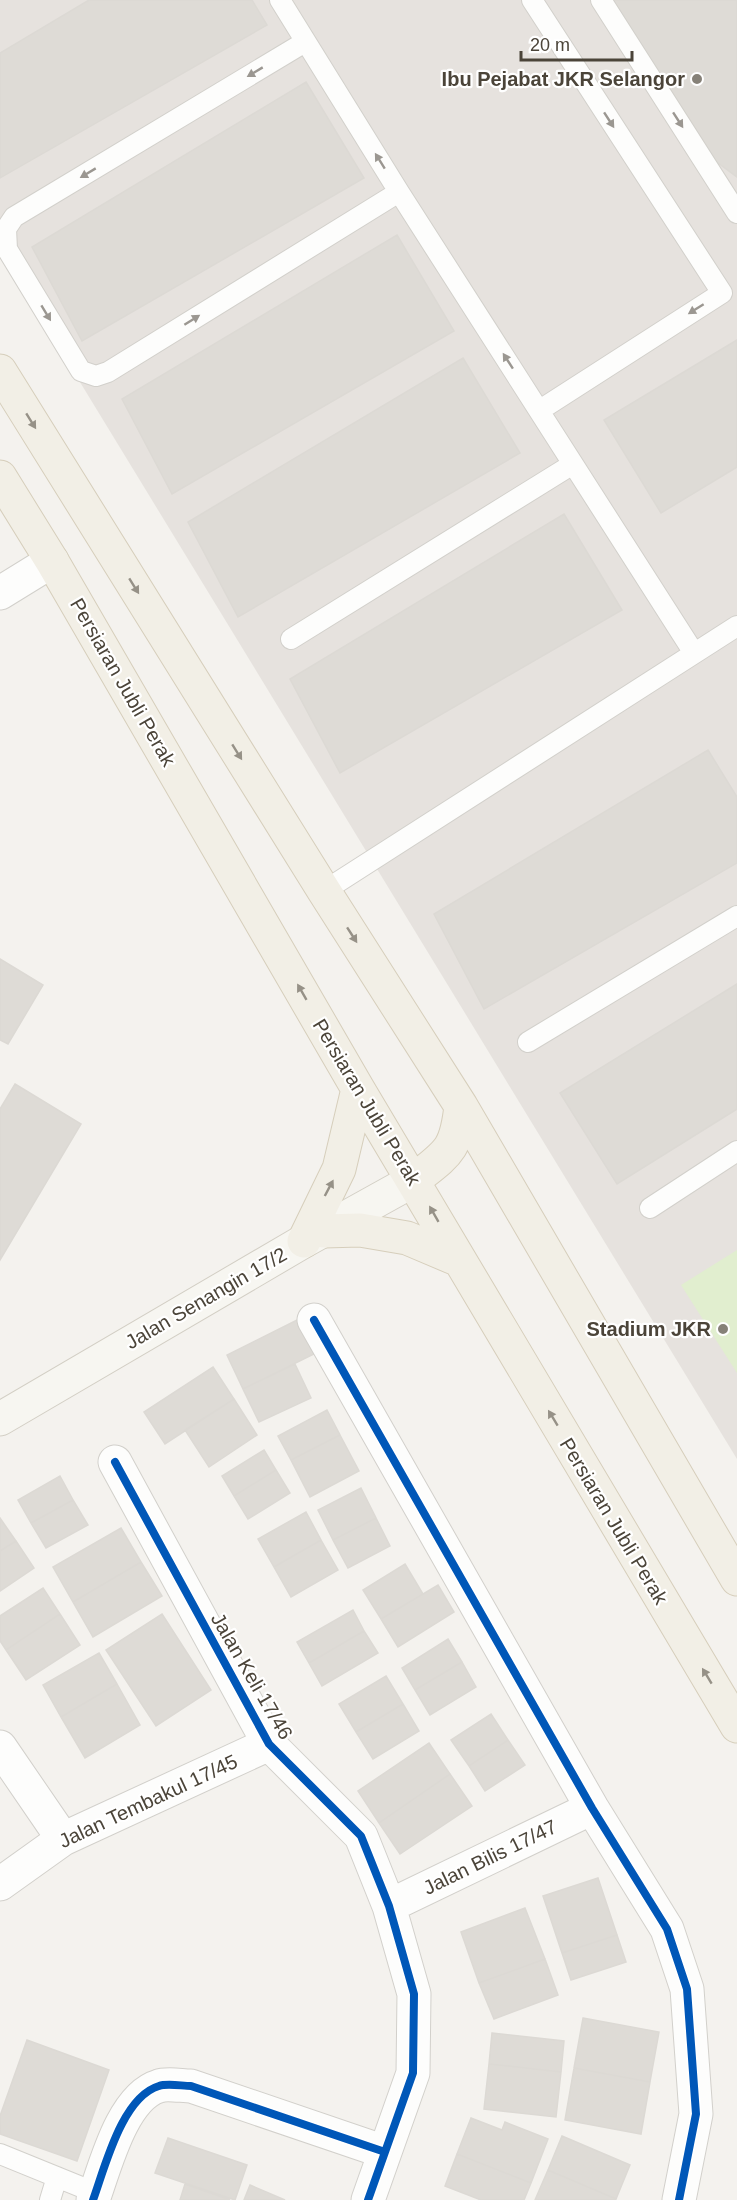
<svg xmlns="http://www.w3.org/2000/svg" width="737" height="2200" viewBox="0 0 737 2200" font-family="Arial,sans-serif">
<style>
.industrial{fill:#e6e2de}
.green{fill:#e1eecf}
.building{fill:#dedbd6;stroke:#dcd9d4;stroke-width:1.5}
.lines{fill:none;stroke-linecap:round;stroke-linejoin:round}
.lane-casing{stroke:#d2d0cb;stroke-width:22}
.street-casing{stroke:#d2d0cb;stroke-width:35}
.secondary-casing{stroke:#d3cfc5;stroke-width:35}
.primary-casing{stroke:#d6cebb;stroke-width:35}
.lane{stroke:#fdfdfc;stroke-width:20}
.street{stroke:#fdfdfc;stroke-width:33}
.secondary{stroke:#f7f6f1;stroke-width:33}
.primary{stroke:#f2efe6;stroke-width:33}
.cycleway-casing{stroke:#fff;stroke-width:11}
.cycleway{stroke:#0057b8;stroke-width:8}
.oneway{fill:#9b9791}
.oneway2{fill:#969187}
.poi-dot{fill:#868178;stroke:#fff;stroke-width:2}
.labels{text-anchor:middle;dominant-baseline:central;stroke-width:4.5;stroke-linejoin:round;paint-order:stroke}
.poi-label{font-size:20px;font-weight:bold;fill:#4b4439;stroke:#fff;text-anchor:end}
.street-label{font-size:20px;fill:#4b4439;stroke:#fff}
</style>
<rect width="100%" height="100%" fill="#f4f2ee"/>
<!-- industrial -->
<path class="industrial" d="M0,0H737V1459L0,251Z"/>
<!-- green -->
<path class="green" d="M737,1250V1373L681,1285Z"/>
<!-- building -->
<path class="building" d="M89,0H252L267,25L0,178V53Z
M603,0H737V177L710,157Z
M306,82L364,178L82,341L32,247Z
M397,235L454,331L172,494L122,399Z
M737,340V467L661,513L604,420Z
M463,358L520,453L238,617L188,522Z
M564,514L622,610L340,773L290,679Z
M708,750L737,797V863L484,1009L434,914Z
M0,959L43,985L8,1044L0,1040Z
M737,984V1109L617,1184L560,1093Z
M15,1084L81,1124L0,1260V1109Z
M299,1319L316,1353L243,1389L227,1355Z
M295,1364L311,1398L259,1422L243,1389Z
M213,1367L234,1399L165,1444L144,1412Z
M234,1399L257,1435L209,1467L185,1430Z
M327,1410L340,1435L291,1460L278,1436Z
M340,1435L359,1471L310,1497L291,1460Z
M264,1450L276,1470L234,1496L222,1476Z
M276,1470L290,1493L248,1519L234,1496Z
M60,1476L73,1500L31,1523L18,1500Z
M361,1488L376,1518L333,1540L318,1510Z
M73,1500L88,1525L46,1548L31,1523Z
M306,1512L321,1540L274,1567L258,1539Z
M0,1518L16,1541L0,1551Z
M376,1518L390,1546L348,1568L333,1540Z
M121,1528L141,1562L73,1602L53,1567Z
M321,1540L338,1570L291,1597L274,1567Z
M16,1541L34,1568L0,1591V1551Z
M141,1562L162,1596L93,1637L73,1602Z
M405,1564L423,1594L381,1619L363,1590Z
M438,1585L454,1612L398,1647L381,1619Z
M43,1588L60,1614L6,1650L0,1641V1616Z
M353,1610L364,1631L309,1663L297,1642Z
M60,1614L80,1645L26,1680L6,1650Z
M162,1614L211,1690L156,1726L106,1650Z
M364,1631L378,1653L322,1686L309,1663Z
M448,1639L462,1662L415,1690L402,1668Z
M99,1653L117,1684L61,1717L43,1685Z
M462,1662L476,1687L430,1715L415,1690Z
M386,1676L403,1704L356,1732L339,1704Z
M117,1684L140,1725L85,1758L61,1717Z
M403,1704L419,1731L373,1759L356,1732Z
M491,1714L508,1740L469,1766L451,1740Z
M508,1740L525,1765L485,1791L469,1766Z
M429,1743L450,1774L379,1823L358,1791Z
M450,1774L472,1806L400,1854L379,1823Z
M598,1878L617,1935L562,1953L543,1896Z
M525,1908L545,1959L479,1983L461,1932Z
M617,1935L626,1962L571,1980L562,1953Z
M545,1959L558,1995L494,2019L479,1983Z
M583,2018L659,2032L650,2082L574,2068Z
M492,2033L564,2041L561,2072L489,2064Z
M27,2040L109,2070L77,2161L0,2134V2116Z
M489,2064L561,2072L556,2117L484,2109Z
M574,2068L650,2082L641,2134L565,2120Z
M471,2118L502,2130L505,2122L548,2139L531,2183L457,2154Z
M562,2136L630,2165L616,2199L548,2170Z
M168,2138L247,2165L235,2200L155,2173Z
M457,2154L531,2183L524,2200H481L445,2186Z
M548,2170L616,2199L615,2200H535Z
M185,2184L230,2200H180Z
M250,2185L285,2200H244Z"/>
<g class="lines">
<!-- lane casing -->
<g class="lane-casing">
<path id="lane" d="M280,0L399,192L694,653
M532,0L722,293L540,410
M601,0L737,213
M305,42L14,217L6,229L7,249L81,371L96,376L108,372L399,192
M291,639L573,464
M324,891L737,626
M528,1042L737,916
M650,1208L737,1151
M0,2154L96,2193
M50,2200L57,2177"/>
</g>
<!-- street casing -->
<g class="street-casing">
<path id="street" d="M0,593L52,561
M314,1320L592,1808L667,1929L687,1989L696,2114L679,2200
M115,1462L269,1744L361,1836L389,1906L414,1994L413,2073L368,2200
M0,1747L63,1839
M0,1884L63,1839L269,1744
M389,1906L592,1808
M93,2200C105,2167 122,2097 159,2086C167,2083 182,2086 191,2086L385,2152"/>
</g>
<!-- secondary casing -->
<g class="secondary-casing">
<path id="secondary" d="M0,1419L304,1241L414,1180"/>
</g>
<!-- primary casing -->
<g class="primary-casing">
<path id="primary" d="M0,371L324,891L461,1106L737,1579
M0,477L52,561L358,1089L737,1726
M414,1180C448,1153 456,1151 461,1106
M324,1231L360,1230L407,1238L459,1260
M304,1241L339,1169L358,1089"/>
</g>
<!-- lane -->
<use href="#lane" class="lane"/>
<!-- street -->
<use href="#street" class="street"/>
<!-- secondary -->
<use href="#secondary" class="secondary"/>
<!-- primary -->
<use href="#primary" class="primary"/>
<!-- cycleway casing -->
<g class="cycleway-casing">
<path id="cycleway" d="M314,1320L592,1808L667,1929L687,1989L696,2114L679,2200
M115,1462L269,1744L361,1836L389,1906L414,1994L413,2073L368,2200
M93,2200C105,2167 122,2097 159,2086C167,2083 182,2086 191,2086L385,2152"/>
</g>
<!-- cycleway -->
<use href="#cycleway" class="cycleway"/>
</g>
<!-- one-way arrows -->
<defs><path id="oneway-solid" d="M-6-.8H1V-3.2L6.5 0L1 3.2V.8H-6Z" transform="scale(1.5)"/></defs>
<g class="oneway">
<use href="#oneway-solid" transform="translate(255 72) rotate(149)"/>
<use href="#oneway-solid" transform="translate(609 120) rotate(57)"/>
<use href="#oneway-solid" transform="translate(678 120) rotate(57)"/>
<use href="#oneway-solid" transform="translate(380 161) rotate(-122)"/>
<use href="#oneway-solid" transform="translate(88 173) rotate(149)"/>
<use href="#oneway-solid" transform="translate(696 309) rotate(148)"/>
<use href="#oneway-solid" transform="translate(46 313) rotate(59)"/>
<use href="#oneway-solid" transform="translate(192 320) rotate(-32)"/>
<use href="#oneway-solid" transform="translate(508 361) rotate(-123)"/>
</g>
<g class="oneway2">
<use href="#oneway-solid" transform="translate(31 421) rotate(58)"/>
<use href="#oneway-solid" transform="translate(134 586) rotate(58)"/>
<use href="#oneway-solid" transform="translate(237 752) rotate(58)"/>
<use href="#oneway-solid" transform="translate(352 935) rotate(57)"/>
<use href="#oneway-solid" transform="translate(302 992) rotate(-120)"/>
<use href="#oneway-solid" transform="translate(329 1188) rotate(-62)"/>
<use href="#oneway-solid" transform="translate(434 1214) rotate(-120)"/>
<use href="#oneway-solid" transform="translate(553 1418) rotate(-121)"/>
<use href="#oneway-solid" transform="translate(707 1676) rotate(-121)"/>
</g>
<!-- markers -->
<g class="poi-dot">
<circle cx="697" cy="79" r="6"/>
<circle cx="723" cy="1329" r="6"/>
</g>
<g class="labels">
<!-- poi labels -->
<g class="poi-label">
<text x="685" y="79">Ibu Pejabat JKR Selangor</text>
<text x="711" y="1329">Stadium JKR</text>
</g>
<!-- street labels -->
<g class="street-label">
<text transform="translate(123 682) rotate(60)">Persiaran Jubli Perak</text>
<text transform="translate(367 1102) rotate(59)">Persiaran Jubli Perak</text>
<text transform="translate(206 1298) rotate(-30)">Jalan Senangin 17/2</text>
<text transform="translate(614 1521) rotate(59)">Persiaran Jubli Perak</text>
<text transform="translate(252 1676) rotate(60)">Jalan Keli 17/46</text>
<text transform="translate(148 1801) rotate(-25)">Jalan Tembakul 17/45</text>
<text transform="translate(490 1857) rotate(-26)">Jalan Bilis 17/47</text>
</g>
</g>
<!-- scale -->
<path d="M521 51v9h111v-9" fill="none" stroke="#4b4439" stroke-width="3"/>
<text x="530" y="51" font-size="18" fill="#4b4439" stroke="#ffffff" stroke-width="4.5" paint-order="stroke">20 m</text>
</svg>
